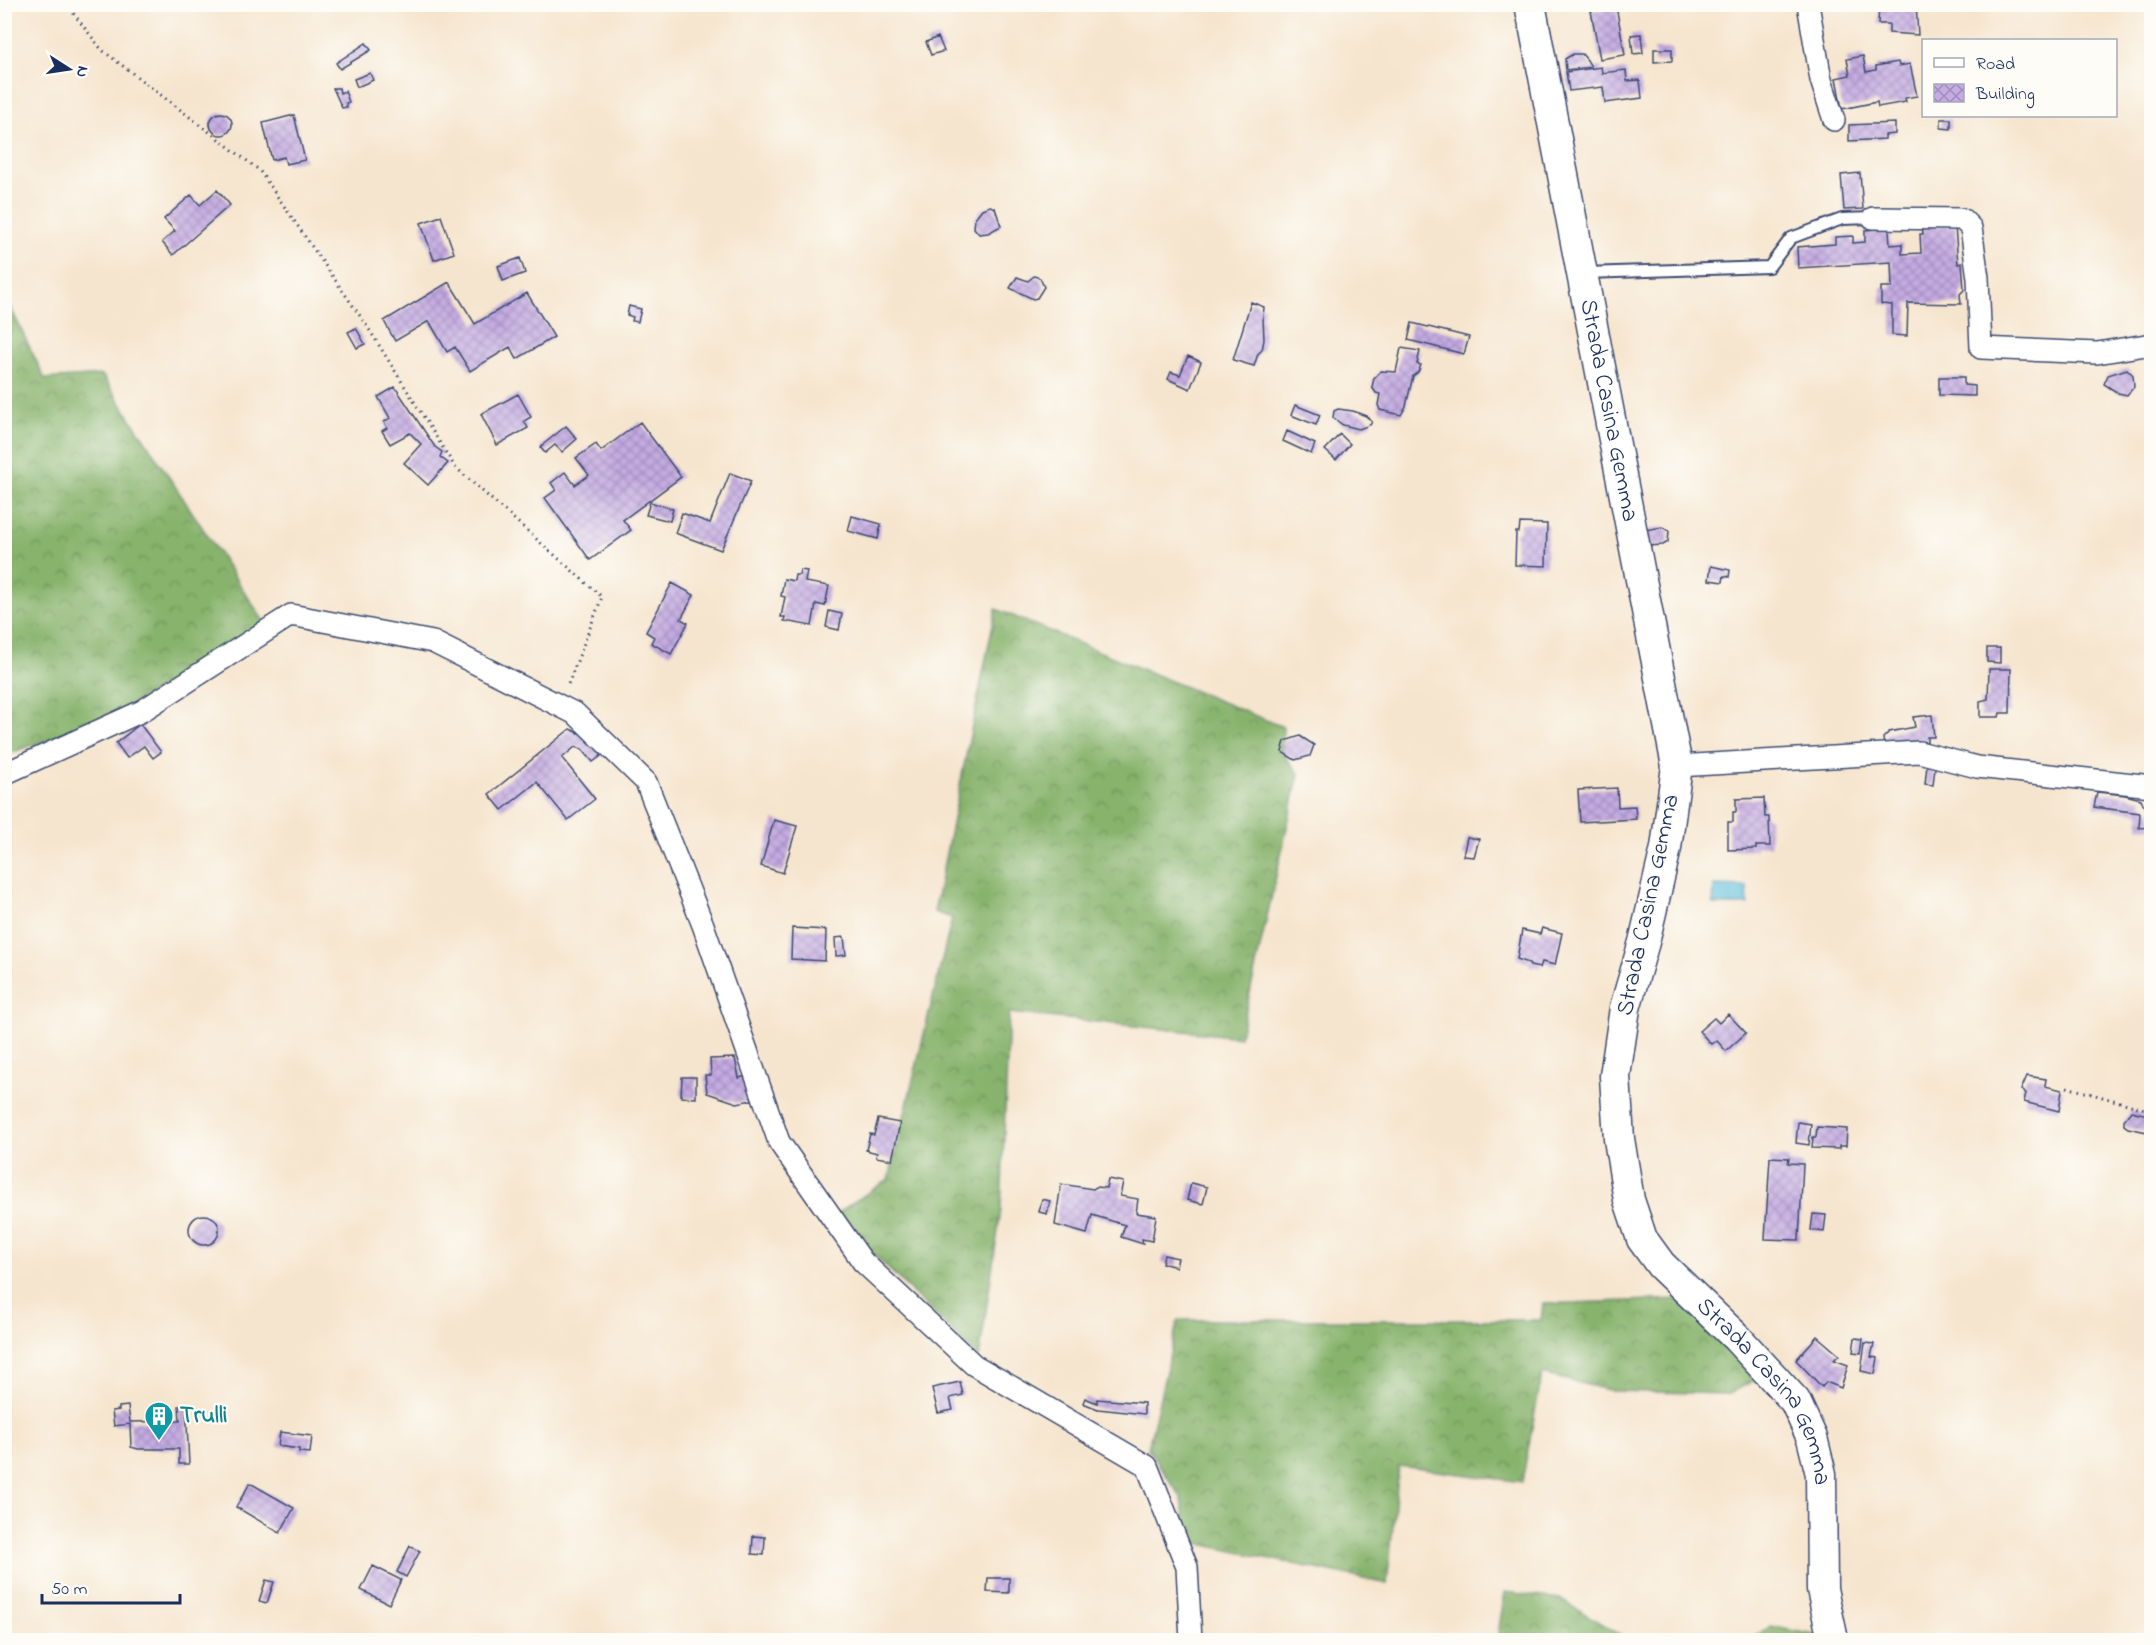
<svg xmlns="http://www.w3.org/2000/svg" width="2156" height="1645" viewBox="0 0 2156 1645" font-family="'Indie Flower',sans-serif">
<style>
.forest{fill:url(#forest-crowns);stroke:#517165;stroke-width:1.5}
.water{fill:#5bc0d9;stroke:#3b789c;stroke-width:1.5}
.building{fill:url(#building-cross-hatch)}
.lines{fill:none;stroke-linecap:round;stroke-linejoin:round}
.lane-casing{stroke:#3c4a6f;stroke-width:14}
.street-casing{stroke:#3c4a6f;stroke-width:24}
.secondary-casing{stroke:#3c4a6f;stroke-width:33}
.path{stroke:#3c4a6f;stroke-width:3;stroke-dasharray:1.5 4.5;stroke-linecap:butt}
.lane{stroke:#fff;stroke-width:10}
.street{stroke:#fff;stroke-width:21}
.secondary{stroke:#fff;stroke-width:30}
.labels{text-anchor:middle;dominant-baseline:central;stroke-width:4.5;stroke-linejoin:round;paint-order:stroke}
.street-label{font-size:24px;fill:#1b2f5e;stroke:#fdfcf7}
.culture-label{font-size:24px;font-weight:bold;fill:#0d838f;stroke:#fdfcf7;text-anchor:start}
</style>
<defs>
<pattern id="forest-crowns" width="20" height="18" patternUnits="userSpaceOnUse" patternTransform="scale(1.5)"><rect width="20" height="18" fill="#87b36c"/><path d="M2 6a3 3 0 1 1 6 0M12 15a3 3 0 1 1 6 0" fill="none" stroke="#6e925c"/></pattern>
<pattern id="building-cross-hatch" width="8" height="8" patternUnits="userSpaceOnUse" patternTransform="scale(1.5)"><rect width="8" height="8" fill="#c5abe2"/><path d="M0 0l8 8M0 8l8-8" fill="none" stroke="#9f8cba"/></pattern>
</defs>
<rect width="100%" height="100%" fill="#fdfcf7"/>
<filter id="ink" filterUnits="userSpaceOnUse"><feTurbulence type="fractalNoise" baseFrequency=".0167" numOctaves="2"/><feDisplacementMap in="SourceGraphic" scale="12" xChannelSelector="R" yChannelSelector="G"/><feConvolveMatrix kernelMatrix="1 2 1 2 8 2 1 2 1" color-interpolation-filters="sRGB"/></filter>
<filter id="wash" filterUnits="userSpaceOnUse"><feTurbulence type="fractalNoise" baseFrequency=".008" numOctaves="4" result="noise"/><feDisplacementMap in="SourceGraphic" scale="24" xChannelSelector="R" yChannelSelector="G"/><feGaussianBlur stdDeviation="1.35" result="paint"/><feColorMatrix in="noise" values="0 0 0 0 0 0 0 0 0 0 0 0 0 0 0 0 0 1.4 0 .05"/><feComposite in="paint" operator="in"/></filter>
<g filter="url(#wash)">
<rect width="100%" height="100%" fill="#f6e5ce"/>
<!-- forest -->
<path class="forest" d="M4,294L45,379L102,375L265,623L110,718L5,755Z
M996,609L1283,727L1282,752L1299,774L1240,1037L1009,1013L1001,1210L979,1358L834,1215L889,1179L952,918L934,912Z
M1682,1299L1762,1376L1729,1394L1613,1391L1542,1374L1522,1482L1399,1466L1387,1584L1186,1541L1182,1499L1148,1448L1178,1320H1541L1543,1304Z
M1505,1592L1560,1599L1629,1640H1497Z
M1770,1626L1824,1637L1825,1640H1749Z"/>
<!-- water -->
<path class="water" d="M1714,886L1747,887L1748,905H1713Z"/>
<g id="blocks">
<!-- building -->
<path class="building" d="M1879,4H1916L1918,35L1889,33V24H1878Z
M1616,6L1625,55L1600,59L1591,11Z
M1641,34L1643,53L1633,54L1631,35Z
M938,37L944,51L931,55L926,42Z
M366,43L371,50L340,69L336,63Z
M1654,49H1672V61L1654,62Z
M1573,54H1582L1587,60L1591,67L1566,70L1565,59Z
M1863,56L1866,72L1876,70V66L1898,62L1899,66L1910,64L1917,96L1905,98L1906,102L1878,107L1877,102L1842,109L1836,78L1850,75L1847,59Z
M1601,67L1602,73L1626,70L1627,81L1640,80L1642,98L1605,103L1603,87L1569,91L1566,72Z
M370,73L373,80L357,87L354,79Z
M333,88H339L340,93L345,91L349,102L346,103L347,107L342,108Z
M210 124a11 11 0 1 1 22 0a11 11 0 1 1-22 0Z
M294,115L305,160L286,164L284,157L272,160L263,123Z
M1941,119H1951V129L1941,128Z
M1895,123V134L1885,135V139L1849,141V125Z
M1860,173L1863,209L1844,210L1841,175Z
M217,190L230,205L173,255L162,242L175,231L164,219L191,195L200,205Z
M990,206L995,208L1001,226L988,233L979,234L974,228L975,218L982,209Z
M441,216L454,253L434,260L421,223Z
M1922,225L1955,226L1958,264L1962,263L1964,290L1960,294L1961,304L1908,303L1907,336L1892,335V305L1881,304V287H1892L1891,262L1798,268L1797,247L1835,244V237L1853,236V243L1865,242V230L1889,228L1890,245L1902,244V254L1921,253L1920,234H1923Z
M520,258L525,273L503,281L498,266Z
M1034,276L1040,278L1044,287L1037,298L1033,299L1010,288L1017,277L1028,281Z
M449,282L475,324L527,293L554,337L517,359L510,347L470,371L455,347L447,352L429,321L395,341L384,321Z
M1251,302L1264,307L1263,317L1264,340L1262,350L1258,354L1254,366L1233,360Z
M629,306L641,309L638,322L632,321L633,317L627,315Z
M1412,323L1469,337L1464,354L1408,340Z
M356,328L365,344L357,348L348,332Z
M1401,348L1420,351L1417,364L1421,365L1418,372L1413,376L1406,406L1401,415L1380,410L1378,405L1380,394L1376,393L1372,387L1374,378L1381,371L1396,372Z
M1188,356L1201,362L1190,389L1168,379L1171,372L1180,375Z
M2127,369L2133,375L2134,387L2127,395L2118,393L2104,384L2108,375Z
M1939,377H1964V385L1975,386V396L1939,395Z
M395,387L435,447L442,452L440,457L448,463L428,485L404,463L421,444L410,433L390,444L382,431L387,428L384,422L390,418L378,397Z
M518,394L531,417L524,421L528,428L497,445L481,414Z
M1295,405L1320,415L1316,425L1291,415Z
M1338,409L1353,411L1366,416L1372,422L1370,425L1359,429L1343,425L1333,418L1334,411Z
M640,422L681,477L623,520L631,530L590,560L545,498L556,490L551,483L565,472L575,485L589,475L576,458L596,444L601,451Z
M566,426L577,439L562,452L555,445L545,453L540,447Z
M1287,431L1315,444L1311,454L1283,441Z
M1340,434L1350,444L1336,460L1325,450Z
M730,473L751,481L721,550L675,533L682,513L710,523Z
M650,502L673,509L670,521L646,515Z
M852,516L881,524L878,539L848,531Z
M1520,523L1547,524L1546,566L1515,565L1516,532H1519Z
M1662,527L1669,531L1668,542L1663,545L1646,546L1645,530Z
M1711,566L1730,570L1729,577L1724,576L1723,582L1709,580Z
M800,570L807,571L805,582L829,586L825,606L816,604L812,626L784,621L785,617H781L785,597L781,596L784,579L794,581L795,575H799Z
M672,583L694,595L681,619L688,623L671,654L651,643L654,637L646,632Z
M829,611L842,614L839,630L826,627Z
M1987,648H2000V663L1987,662Z
M1989,669H2011L2010,713H2000L1999,717H1980V701L1988,699Z
M1932,715L1934,737H1927V742L1884,746L1883,738L1889,732L1915,727L1913,717Z
M140,724L161,752L153,758L144,746L127,758L116,743Z
M570,729L590,738L599,749L601,756L593,762L582,749L575,747L562,758L595,799L568,820L537,782L502,810L489,794Z
M1300,736L1314,745L1310,756L1295,760L1282,752L1285,741Z
M1927,765L1935,767L1933,785L1925,784Z
M1617,788L1618,807L1635,806L1636,819L1580,822L1578,790Z
M2097,792L2125,795L2141,799L2144,806L2152,811L2151,827L2139,828L2140,813L2094,807Z
M1764,798L1765,817H1769L1770,846H1756V849L1728,850V822H1733V812H1736V799Z
M774,820L797,826L783,873L761,866Z
M1467,837L1479,839L1474,857L1463,856Z
M792,928L826,930L825,961L791,959Z
M1542,928L1562,933L1555,965L1542,962L1540,968L1530,966L1529,963L1517,959L1522,930L1540,934Z
M844,937L846,955L836,956L835,938Z
M1728,1014L1746,1033L1726,1051L1717,1041L1711,1044L1699,1031L1714,1018L1719,1023Z
M735,1058L739,1078L747,1076L752,1100L737,1103L707,1093L705,1075H711L710,1059Z
M2027,1076L2046,1079L2045,1086L2062,1090L2059,1111L2024,1102L2026,1093L2021,1090Z
M682,1077H696V1098L681,1097Z
M2131,1111L2152,1116V1133L2128,1128L2124,1125V1120Z
M878,1119L900,1123L892,1160L876,1157L877,1153L866,1150L870,1134L874,1135Z
M1798,1122L1811,1124L1809,1145L1796,1143Z
M1817,1127L1847,1129L1846,1146H1839V1149L1812,1148L1813,1137H1816Z
M1770,1157L1789,1158L1788,1163L1803,1164L1799,1240L1765,1239Z
M1108,1179L1123,1182L1120,1196L1138,1199L1136,1213L1156,1216L1152,1241L1142,1239L1143,1244L1121,1237L1125,1225L1092,1215L1087,1234L1055,1225L1061,1184L1093,1189L1096,1187L1106,1188Z
M1191,1183L1207,1187L1203,1204L1187,1200Z
M1042,1199L1050,1201L1047,1214L1039,1212Z
M1813,1214L1826,1215L1824,1232L1811,1230Z
M189 1230a15 15 0 1 1 30 0a15 15 0 1 1-30 0Z
M1164,1255L1178,1258L1176,1267L1162,1263Z
M1817,1336L1839,1355L1834,1360L1848,1365L1841,1388L1826,1382L1822,1387L1796,1360Z
M1855,1338L1863,1339L1861,1353L1853,1352Z
M1865,1343L1874,1344L1871,1357L1878,1358L1875,1374L1861,1371Z
M960,1382L963,1395L950,1398L953,1410L938,1413L932,1388Z
M1085,1398L1097,1403V1399L1144,1403V1414L1098,1409L1083,1403Z
M186,1405L189,1464H179V1449H138L131,1447L130,1424L114,1426L112,1411L119,1410V1407L128,1406L130,1422L180,1421L179,1406Z
M280,1432L312,1436L310,1453L299,1452V1449L278,1446Z
M250,1483L294,1508L280,1533L236,1507Z
M753,1536L765,1537L764,1555L752,1554Z
M410,1546L420,1551L406,1577L397,1572Z
M373,1566L401,1580L389,1604L361,1590Z
M988,1578H1009V1593L987,1592Z
M266,1580L274,1582L267,1603L259,1601Z"/>
</g>
</g>
<g filter="url(#ink)">
<use href="#blocks" fill-opacity="0" stroke="#3c4a6f" stroke-width="1.5"/>
<g class="lines">
<!-- lane casing -->
<g class="lane-casing">
<path id="lane" d="M1585,273L1769,267L1791,238L1842,219L1873,218"/>
</g>
<!-- street casing -->
<g class="street-casing">
<path id="street" d="M1808,4L1821,80L1834,120
M1873,218L1962,219L1971,228L1978,278L1981,348L2097,353L2152,344
M1677,766L1919,752L1977,767L2152,786
M4,774L142,711L291,615L433,642L576,714L646,782L703,925L779,1142L863,1262L974,1365L1147,1466L1187,1567L1191,1640"/>
</g>
<!-- secondary casing -->
<g class="secondary-casing">
<g id="secondary">
<path id="s1" d="M1530,4L1677,766L1666,848L1644,942L1625,1008L1615,1076L1619,1139L1629,1200L1642,1239L1661,1265L1737,1338L1795,1401L1812,1438L1821,1474L1822,1589L1833,1640"/>
</g>
</g>
<!-- path -->
<path class="path" d="M66,4L102,50L259,170L367,326L455,467L602,597L567,687
M2067,1087L2152,1111"/>
<!-- lane -->
<use href="#lane" class="lane"/>
<!-- street -->
<use href="#street" class="street"/>
<!-- secondary -->
<use href="#secondary" class="secondary"/>
</g>
</g>
<!-- icons -->
<defs>
<g id="building-pin" transform="scale(1.5)"><path d="M0 17L-7.5 6A9.5 9.5 0 1 1 7.5 6Z" fill="#0f9aa8" stroke="#fdfcf7"/><path d="M-4-6H4V6H1V3H-1V6H-4ZM-2.5-4.3h1.7v1.8h-1.7ZM.8-4.3h1.7v1.8H.8ZM-2.5-1h1.7V.8h-1.7ZM.8-1h1.7V.8H.8Z" fill="#fff"/></g>
</defs>
<g fill-rule="evenodd">
<use href="#building-pin" x="159" y="1416"/>
</g>
<g class="labels">
<!-- street labels -->
<g class="street-label">
<text stroke="none"><textPath href="#s1" startOffset="414">Strada Casina Gemma</textPath></text>
<text transform="translate(1649 905) rotate(-78)">Strada Casina Gemma</text>
<text stroke="none"><textPath href="#s1" startOffset="1458">Strada Casina Gemma</textPath></text>
</g>
<!-- culture labels -->
<g class="culture-label">
<text x="180" y="1416">Trulli</text>
</g>
</g>
<!-- margin -->
<rect width="2156" height="1645" fill="none" stroke="#fdfcf7" stroke-width="24"/>
<!-- legend -->
<rect x="1922" y="39" width="195" height="78" fill="#fdfcf7" stroke="#a3aaba" stroke-width="1.5"/>
<rect x="1934" y="58" width="30" height="9" fill="#ffffff" stroke="#a3aaba" stroke-width="1.5"/>
<text x="1976" y="69" font-size="18" fill="#1b2f5e">Road</text>
<rect x="1934" y="84" width="30" height="18" fill="url(#building-cross-hatch)" stroke="#a3aaba" stroke-width="1.5"/>
<text x="1976" y="99" font-size="18" fill="#1b2f5e">Building</text>
<!-- north arrow -->
<g transform="translate(69 69) rotate(102)" stroke="#fdfcf7" stroke-width="4.5" paint-order="stroke">
<path d="M0-4.5L10 22L0 15L-10 22Z" fill="#1b2f5e"/>
<text y="-9" font-size="16" font-weight="bold" text-anchor="middle" fill="#1b2f5e">N</text>
</g>
<!-- scale -->
<path d="M42 1594v9h138v-9" fill="none" stroke="#1b2f5e" stroke-width="3"/>
<text x="51" y="1594" font-size="18" fill="#1b2f5e" stroke="#fdfcf7" stroke-width="4.5" paint-order="stroke">50 m</text>
</svg>
